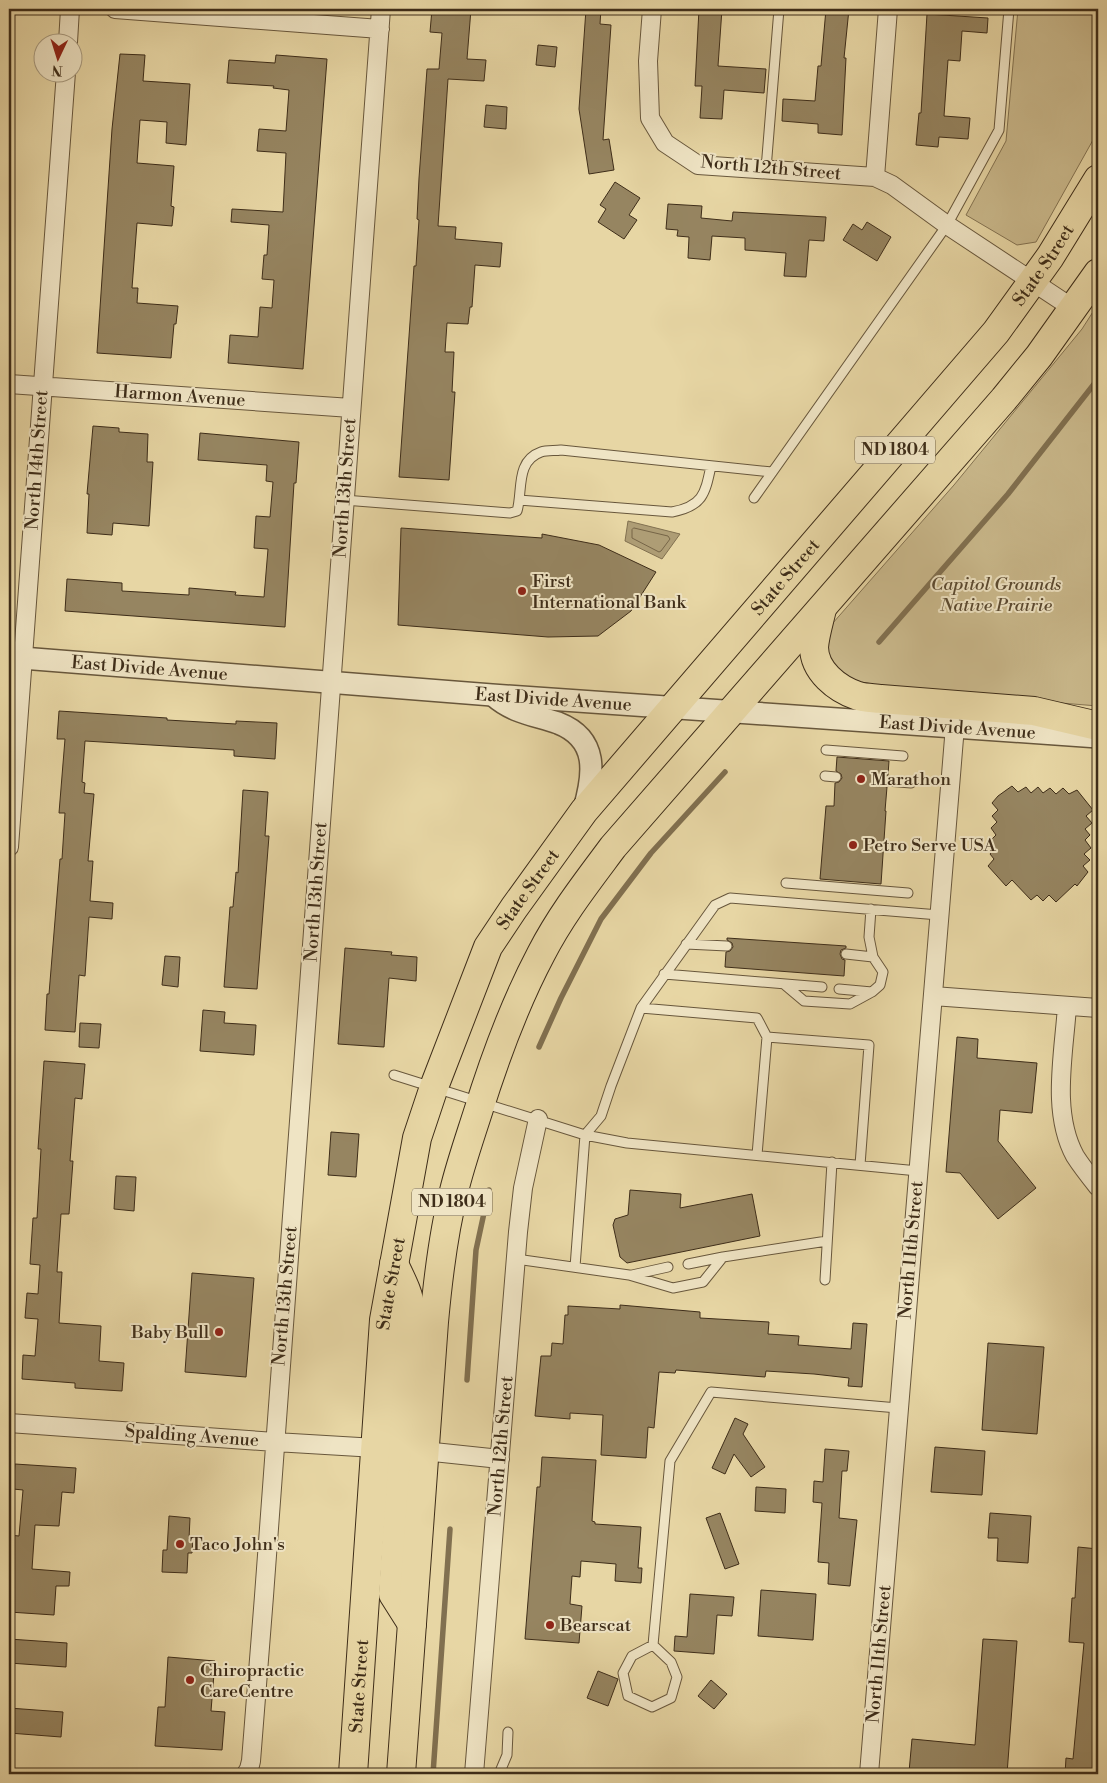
<svg xmlns="http://www.w3.org/2000/svg" width="1107" height="1783" viewBox="0 0 1107 1783" font-family="'Libre Bodoni',serif">
<style>
.green{fill:#cab98c;stroke:#847352}
.water{fill:#ae9d75;stroke:#817050}
.lines{fill:none;stroke-linecap:round;stroke-linejoin:round}
.shore{stroke:#766547;stroke-width:1}
.stream{stroke:#817050;stroke-width:5.5}
.building{fill:#968561;stroke:#3e2d19}
.service-casing{stroke:#68573c;stroke-width:11}
.minor-casing{stroke:#68573c;stroke-width:20}
.tertiary-casing{stroke:#68573c;stroke-width:24}
.primary-casing{stroke:#3e2d19;stroke-width:30}
.service{stroke:#efe4c4;stroke-width:9}
.minor{stroke:#efe4c4;stroke-width:18}
.tertiary{stroke:#efe4c4;stroke-width:21}
.primary{stroke:#e7d6a4;stroke-width:28}
.poi-dot{fill:#8f2418;stroke:#efe4c4;stroke-width:2}
.labels{text-anchor:middle;dominant-baseline:central;stroke-width:4;stroke-linejoin:round;paint-order:stroke}
.shield{fill:#efe4c4;stroke:#73644c;stroke-width:1}
.shield-label{font-size:16px;font-weight:bold;fill:#3e2d19}
.street-label{font-size:18px;fill:#3e2d19;stroke:#efe4c4}
.poi-label{font-size:18px;fill:#3e2d19;stroke:#efe4c4;text-anchor:start}
.park-label{font-size:18px;font-style:italic;fill:#5a4930;stroke:#efe4c4}
</style>
<rect width="100%" height="100%" fill="#e7d6a4"/>
<filter id="stains"><feTurbulence type="fractalNoise" baseFrequency=".004" numOctaves="4"/><feColorMatrix values="0 0 0 0 .2 0 0 0 0 .09 0 0 0 0 .02 0 0 0 .5 -.17"/></filter>
<radialGradient id="worn" r=".72"><stop offset=".6" stop-color="#630" stop-opacity="0"/><stop offset="1" stop-color="#630" stop-opacity=".3"/></radialGradient>
<!-- green -->
<path class="green" d="M1018,9H1098V131L1036,242L1017,245L966,215L1006,141Z
M1098,304V706L849,686L821,660L825,632L954,485L1082,329Z"/>
<!-- water -->
<path class="water" d="M628,521L680,534L662,559L625,541Z"/>
<g class="lines">
<!-- shore -->
<path class="shore" d="M634,528L668,536L670,539L661,551L659,552L632,538V530Z"/>
<!-- stream -->
<path class="stream" d="M879,642L1008,494L1098,379
M539,1047L561,998L601,919L651,853L725,772
M467,1380L476,1250L489,1190
M433,1774L450,1529"/>
</g>
<!-- building -->
<path class="building" d="M432,9H471L467,59L486,60L484,81L448,79L438,226L456,227L455,239L502,243L500,267L475,265L472,307H470L468,324L447,323L445,352H454L452,392H455L449,480L399,477L414,266H416L419,220L417,219L419,178L427,69H439L442,33L430,32Z
M586,9H601L600,24L611,25L603,140L609,139L614,170L589,174L579,109Z
M699,9H722L718,66L766,69L764,93L724,90L722,119L700,118L702,86H695Z
M826,9H849L844,58H846L842,135L818,133V124L782,121L783,99L815,101L818,66H821Z
M927,14L988,18L987,33L962,31L960,61L948,60L944,116L970,118L968,139L939,137L938,147L916,145L919,113H921Z
M538,45L557,47L555,67L536,65Z
M120,54L145,55L143,81L190,84L186,145L166,143L167,122L140,120L137,163L174,166L171,206L174,207L172,226L137,223L132,288H138L137,303L178,306L176,324H174L171,358L97,353L112,129Z
M276,55L327,59L303,369L228,363L230,335L258,337L260,307L272,308L274,280L262,279L264,255H267L269,225L231,222L232,209L283,212L286,153L257,151L259,129L286,131L289,90L273,88L274,86L227,83L229,60L275,63Z
M486,105L507,107L506,129L484,127Z
M615,182L640,198L629,215L637,220L624,239L598,222L606,209L600,205Z
M668,204L702,206L701,218L732,221L733,212L826,217L824,241L809,240L806,277L784,276L786,253L745,250V238L712,236L710,260L688,258L689,237L677,236L678,230L666,229Z
M867,222L891,237L877,261L843,240L853,224L862,230Z
M93,426L119,428V432L148,434L147,462H153L149,526L113,523L112,535L87,533L89,494H87Z
M200,433L299,442L296,483H294L285,627L65,611L67,579L122,583V591L189,595V588L236,592L235,595L264,597L268,549L254,548L256,516L270,517L273,482L266,481L267,465L198,460Z
M401,528L542,538V534L599,545L656,572L631,611L598,636L548,637L398,625Z
M59,711L167,718V720L236,724V721L277,723L275,759L234,756V750L85,741L82,782L85,783L84,793L94,794L88,861H93L90,901L113,903L112,919L89,917L85,976L79,975L75,1032L45,1030L47,994H49L60,859H62L65,813H59L65,739H57Z
M837,757L889,761L888,775L882,777L881,781L883,786L887,787L885,811H886L881,884L820,879L826,806H834L835,783L839,782L842,778L841,774L836,771Z
M1012,786L1018,792L1026,787L1031,793L1038,787L1043,793L1050,788L1056,794L1063,788L1069,794L1077,790L1093,810L1086,816L1092,823L1085,829L1090,835L1085,840L1091,848L1084,854L1090,860L1083,866L1088,872L1077,886L1075,884L1056,902L1049,895L1043,901L1037,895L1031,900L1012,880L1006,886L988,866L994,859L990,854L995,848L990,841L996,835L991,828L997,822L992,816L998,810L992,803L998,796Z
M243,790L268,792L265,836H269L257,989L224,987L230,907H233L236,872L238,873Z
M727,938L846,946V948L841,950L840,954L842,959L845,960L844,976L725,967L726,952L730,951L733,947L732,943L727,940Z
M345,948L392,952L391,955L417,957L416,981L389,978L384,1047L338,1044Z
M165,956L180,957L178,987L162,985Z
M203,1010L225,1012L224,1023L256,1025L254,1055L200,1051Z
M80,1023L101,1024L99,1048L79,1047Z
M957,1037L978,1039L977,1058L1037,1063L1032,1113L1000,1110L998,1141L1036,1188L998,1219L960,1173L946,1172Z
M44,1061L85,1064L82,1099L75,1098L70,1161H73L69,1214H61L57,1272H62L59,1323L101,1326L99,1361L124,1363L122,1391L75,1388V1383L22,1379L23,1355L35,1356L38,1319L25,1318L27,1293L38,1294L40,1265L30,1264L33,1218H37L41,1149H38Z
M331,1132L359,1134L356,1177L328,1175Z
M116,1176L136,1177L134,1211L114,1209Z
M630,1190L681,1194L680,1208L752,1194L760,1236L627,1263L620,1257L613,1225L615,1219L628,1215Z
M192,1273L254,1278L246,1377L185,1372Z
M620,1305L700,1312V1318L769,1322L768,1334L799,1336L798,1345L851,1349L853,1323L867,1324L862,1387L848,1386L849,1378L814,1374L766,1371L765,1377L676,1370L675,1373L659,1372L654,1428L648,1427L646,1458L601,1455L603,1415L570,1413V1419L535,1416L541,1356H551L552,1343L563,1344L565,1315H568V1306L620,1309Z
M988,1343L1044,1347L1037,1434L982,1430Z
M735,1418L748,1424L743,1434L765,1467L751,1477L734,1454L725,1474L712,1468Z
M935,1447L985,1451L982,1495L931,1492Z
M825,1449L849,1451L847,1471H842L839,1518L857,1520L850,1586L828,1584L829,1563L818,1562L822,1503L813,1502L814,1481L823,1482Z
M542,1457L596,1460L592,1521L595,1522V1524L641,1527L638,1568H642L641,1583L615,1581L616,1564L581,1561L580,1577L572,1576L570,1604L582,1606L579,1643L525,1639L537,1487H540Z
M15,1464L76,1468L74,1493L62,1492L59,1526L35,1525L32,1569L70,1572L69,1586H56L54,1615L9,1612V1535L19,1536L23,1490L13,1489Z
M756,1487L786,1489L785,1513L755,1511Z
M720,1513L739,1564L725,1569L706,1518Z
M990,1513L1031,1516L1028,1563L997,1561L998,1538H988Z
M169,1516L190,1518L189,1539H193L192,1553H188L187,1573L162,1572L163,1550H167Z
M1078,1547L1098,1549L1097,1622H1098V1774H1065L1066,1758L1073,1759L1084,1643L1069,1642L1072,1598H1075Z
M761,1590L816,1594L813,1640L758,1636Z
M690,1594L734,1597L732,1616L717,1615L714,1654L674,1651L675,1636L687,1637Z
M9,1639L67,1643L66,1667L9,1663Z
M983,1639L1017,1641L1007,1774H938L909,1772L912,1739L975,1745Z
M168,1657L215,1661L211,1711L225,1712L222,1750L155,1746L158,1707H165Z
M598,1671L618,1679L608,1706L587,1698Z
M711,1680L727,1694L714,1709L698,1696Z
M9,1708L63,1712L61,1737L9,1733Z"/>
<g class="lines">
<!-- service casing -->
<g class="service-casing">
<path id="service" d="M766,169L779,9
M754,498L947,225L999,130L1009,9
M344,500L510,513L517,511C523,492 515,461 541,452C547,450 555,451 561,450L772,472
M519,500L672,512C703,506 705,494 711,466
M826,750L903,756
M825,776L836,777
M887,781L911,783
M786,883L908,893
M871,909L869,937L873,957
M686,944L727,946
M664,974L822,987
M785,985L804,1001L850,1004L872,992L880,985L883,972L873,957L846,954
M839,989L872,992
M641,1008L757,1018L767,1037
M394,1075L585,1135L627,1143L918,1171
M757,1155L767,1037L869,1045L860,1165
M516,1259L629,1275L673,1288L703,1282L723,1257L827,1241
M688,1264L723,1257
M575,1267L585,1135L601,1116L611,1086L641,1008L715,905L730,898L939,915
M632,1275L668,1267
M825,1280L832,1162
M653,1645L671,1662L677,1677L671,1698L652,1707L628,1696L623,1673L632,1656L653,1645L670,1461L711,1392L898,1408
M499,1774L507,1755L508,1732"/>
</g>
<!-- minor casing -->
<g class="minor-casing">
<path id="minor" d="M115,9L380,29
M652,9L648,61L650,118L665,143L698,165L875,177L892,185L947,225L1074,309
M68,42L70,9
M875,177L888,9
M9,384L351,408
M9,847L66,72
M933,996L1098,1008
M1067,1006C1064,1054 1051,1112 1075,1156C1082,1167 1090,1177 1098,1187
M9,1423L275,1442L376,1448
M424,1451L500,1459
M246,1774L249,1769L251,1761L264,1596L381,9
M474,1774L518,1232L523,1188L538,1119
M869,1774L955,726"/>
</g>
<!-- tertiary casing -->
<g class="tertiary-casing">
<g id="tertiary">
<path id="s1" d="M9,657L492,695L1098,737"/>
<path d="M494,696C513,713 535,715 558,723C599,739 594,774 584,809"/>
</g>
</g>
<!-- primary casing -->
<g class="primary-casing">
<g id="primary">
<path d="M822,609C819,622 815,635 814,647C814,671 837,689 858,696C865,698 874,698 881,699L1034,711L1098,726"/>
<path d="M394,1264C399,1275 410,1295 410,1307C411,1332 395,1425 404,1441C408,1448 417,1450 424,1451"/>
<path d="M376,1448C390,1450 395,1449 401,1463L393,1594L412,1624"/>
<path id="s2" d="M353,1774L384,1320L417,1138L434,1087L488,947L514,908L584,811L996,332L1050,257L1098,179"/>
<path d="M401,1774L434,1322C438,1278 443,1234 454,1191C460,1166 469,1140 477,1115C494,1060 514,1005 541,954C561,915 587,882 613,847L1004,399L1039,356L1098,273"/>
</g>
</g>
<!-- service -->
<use href="#service" class="service"/>
<!-- minor -->
<use href="#minor" class="minor"/>
<!-- tertiary -->
<use href="#tertiary" class="tertiary"/>
<!-- primary -->
<use href="#primary" class="primary"/>
</g>
<!-- markers -->
<g class="poi-dot">
<circle cx="522" cy="591" r="5"/>
<circle cx="861" cy="779" r="5"/>
<circle cx="853" cy="845" r="5"/>
<circle cx="219" cy="1332" r="5"/>
<circle cx="180" cy="1544" r="5"/>
<circle cx="550" cy="1625" r="5"/>
<circle cx="190" cy="1680" r="5"/>
</g>
<g class="labels">
<!-- shield labels -->
<g class="shield">
<rect x="855" y="436.5" width="80" height="27" rx="4"/>
<rect x="412" y="1188.5" width="80" height="27" rx="4"/>
</g>
<g class="shield-label">
<text x="895" y="450">ND 1804</text>
<text x="452" y="1202">ND 1804</text>
</g>
<!-- street labels -->
<g class="street-label">
<text transform="translate(771 168) rotate(5)">North 12th Street</text>
<text stroke="none"><textPath href="#s2" startOffset="1724">State Street</textPath></text>
<text transform="translate(180 396) rotate(4)">Harmon Avenue</text>
<text transform="translate(37 460) rotate(-86)">North 14th Street</text>
<text transform="translate(345 488) rotate(-86)">North 13th Street</text>
<text stroke="none"><textPath href="#s2" startOffset="1319">State Street</textPath></text>
<text stroke="none"><textPath href="#s1" startOffset="141">East Divide Avenue</textPath></text>
<text stroke="none"><textPath href="#s1" startOffset="546">East Divide Avenue</textPath></text>
<text stroke="none"><textPath href="#s1" startOffset="951">East Divide Avenue</textPath></text>
<text stroke="none"><textPath href="#s2" startOffset="914">State Street</textPath></text>
<text transform="translate(316 892) rotate(-86)">North 13th Street</text>
<text transform="translate(911 1250) rotate(-85)">North 11th Street</text>
<text stroke="none"><textPath href="#s2" startOffset="492">State Street</textPath></text>
<text transform="translate(285 1296) rotate(-85)">North 13th Street</text>
<text transform="translate(192 1436) rotate(4)">Spalding Avenue</text>
<text transform="translate(501 1446) rotate(-85)">North 12th Street</text>
<text transform="translate(879 1654) rotate(-85)">North 11th Street</text>
<text stroke="none"><textPath href="#s2" startOffset="88">State Street</textPath></text>
</g>
<!-- poi labels -->
<g class="poi-label">
<text x="532" y="581">First<tspan x="532" dy="21">International Bank</tspan></text>
<text x="871" y="779">Marathon</text>
<text x="863" y="845">Petro Serve USA</text>
<text x="209" y="1332" text-anchor="end">Baby Bull</text>
<text x="190" y="1544">Taco John's</text>
<text x="560" y="1625">Bearscat</text>
<text x="200" y="1670">Chiropractic<tspan x="200" dy="21">CareCentre</tspan></text>
</g>
<!-- park labels -->
<g class="park-label">
<text x="996" y="584">Capitol Grounds<tspan x="996" dy="21">Native Prairie</tspan></text>
</g>
</g>
<!-- margin -->
<rect width="1107" height="1783" fill="none" stroke="#e7d6a4" stroke-width="30"/>
<rect x="10" y="10" width="1087" height="1763" fill="none" stroke="#3e2d19" stroke-width="2.5"/>
<rect x="15" y="15" width="1077" height="1753" fill="none" stroke="#3e2d19"/>
<!-- north arrow -->
<g transform="translate(58 58) rotate(184)"><circle r="24" fill="#efe4c4" stroke="#a89b80"/>
<path d="M0-4L9 19L0 12L-9 19Z" fill="#8f2418"/>
<text y="-8" font-size="14" font-weight="bold" text-anchor="middle" fill="#3e2d19">N</text>
</g>
<rect width="100%" height="100%" filter="url(#stains)"/>
<rect width="100%" height="100%" fill="url(#worn)"/>
</svg>
